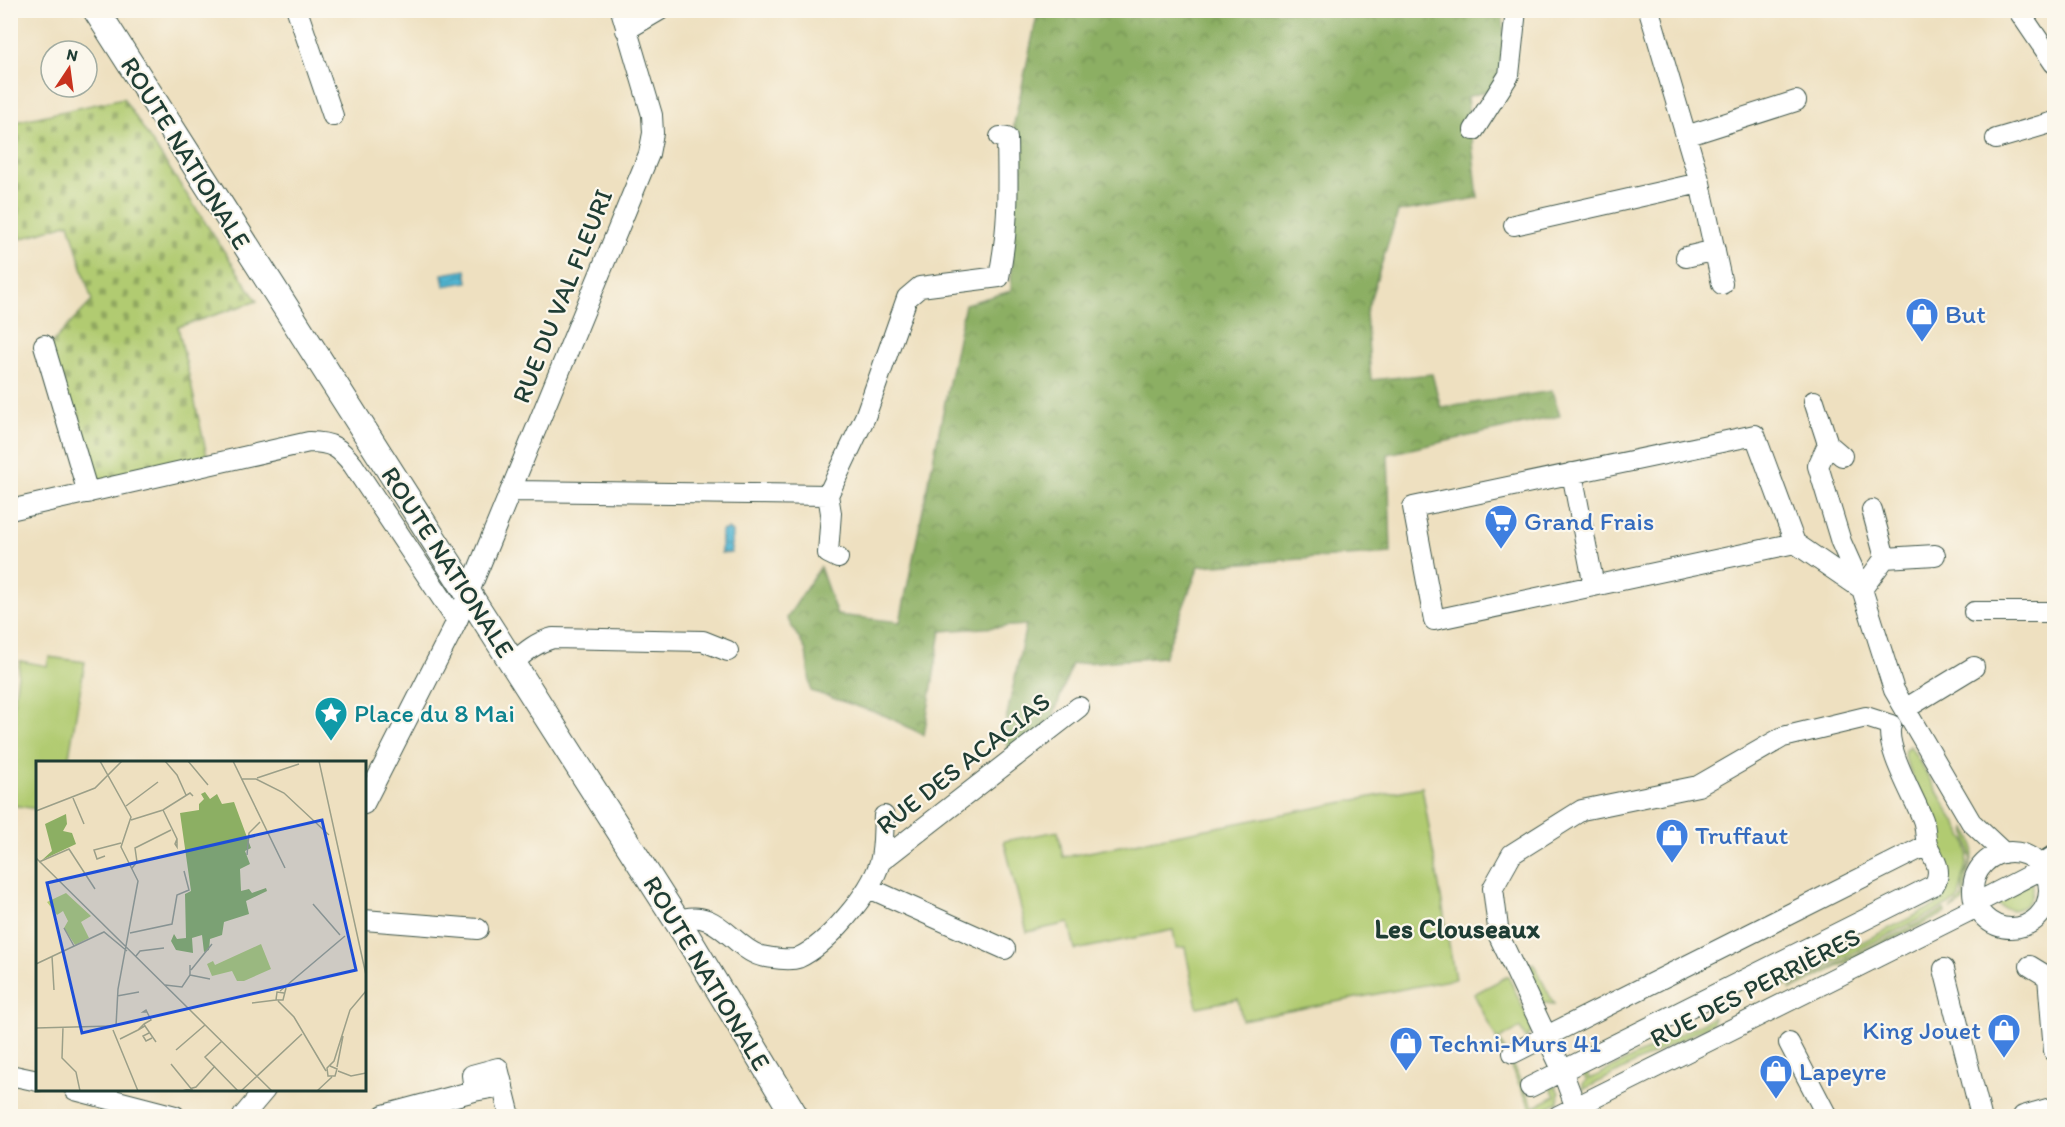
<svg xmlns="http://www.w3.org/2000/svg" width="2065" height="1127" viewBox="0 0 2065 1127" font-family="Itim,sans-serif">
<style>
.green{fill:#b1cb71;stroke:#688452;stroke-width:1.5}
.forest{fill:url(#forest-crowns);stroke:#56764c;stroke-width:1.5}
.cemetery{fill:url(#cemetery-stones);stroke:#688452;stroke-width:1.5}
.water{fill:url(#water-waves);stroke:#387882;stroke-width:1.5}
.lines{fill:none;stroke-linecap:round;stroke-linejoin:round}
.minor-casing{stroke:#3e5549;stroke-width:22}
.major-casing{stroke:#3e5549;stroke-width:28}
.highway-casing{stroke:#3e5549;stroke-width:32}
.minor{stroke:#fff;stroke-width:20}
.major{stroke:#fff;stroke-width:26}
.highway{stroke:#fff;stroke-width:28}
.labels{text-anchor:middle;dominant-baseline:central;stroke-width:4.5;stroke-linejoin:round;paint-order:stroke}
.street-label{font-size:26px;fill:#1f3d34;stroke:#fbf7ec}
.shop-label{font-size:26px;fill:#366cbe;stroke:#fbf7ec;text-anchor:start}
.culture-label{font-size:26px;fill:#0d838f;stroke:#fbf7ec;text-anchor:start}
.neighbourhood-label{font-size:27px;font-weight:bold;fill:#1f3d34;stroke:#fbf7ec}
.inset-road{fill:none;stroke:#9b9f88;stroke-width:1.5}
.view{fill:#1d4ed8;fill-opacity:0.15;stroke:#1d4ed8;stroke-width:3}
.inset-edge{fill:none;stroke:#1f3d34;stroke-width:3}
</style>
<defs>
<pattern id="forest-crowns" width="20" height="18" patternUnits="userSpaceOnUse" patternTransform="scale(1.5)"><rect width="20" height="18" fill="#8caf63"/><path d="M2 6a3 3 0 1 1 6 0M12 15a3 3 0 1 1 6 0" fill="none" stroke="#729052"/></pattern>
<pattern id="cemetery-stones" width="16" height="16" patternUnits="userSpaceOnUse" patternTransform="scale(1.5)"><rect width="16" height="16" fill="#b1cb71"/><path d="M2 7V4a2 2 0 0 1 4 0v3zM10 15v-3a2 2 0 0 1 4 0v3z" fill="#8fa65e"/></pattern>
<pattern id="water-waves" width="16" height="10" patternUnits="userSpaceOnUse" patternTransform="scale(1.5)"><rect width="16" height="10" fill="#51b4d0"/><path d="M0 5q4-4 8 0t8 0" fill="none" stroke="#4394aa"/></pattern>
</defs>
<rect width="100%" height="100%" fill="#fbf7ec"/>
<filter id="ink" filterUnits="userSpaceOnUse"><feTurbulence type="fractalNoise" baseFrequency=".0167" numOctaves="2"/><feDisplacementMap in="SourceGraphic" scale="12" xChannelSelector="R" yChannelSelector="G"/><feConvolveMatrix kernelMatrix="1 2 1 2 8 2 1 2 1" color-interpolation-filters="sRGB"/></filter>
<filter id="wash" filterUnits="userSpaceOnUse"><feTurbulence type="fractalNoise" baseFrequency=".008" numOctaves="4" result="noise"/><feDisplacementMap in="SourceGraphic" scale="24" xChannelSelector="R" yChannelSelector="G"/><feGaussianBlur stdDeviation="1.35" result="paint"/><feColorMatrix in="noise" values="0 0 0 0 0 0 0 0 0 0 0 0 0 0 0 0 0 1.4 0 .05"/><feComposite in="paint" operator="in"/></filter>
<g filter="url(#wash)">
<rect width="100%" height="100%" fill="#eee0c0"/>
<!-- green -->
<path class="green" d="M49,657L85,662L68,762H38L37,809L11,805V723L20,661L47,666Z
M1910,746L1966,840L1968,855L1959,897L1956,901L1789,985H1784L1782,982L1942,902L1937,892L1944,860L1942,849L1904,756L1905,749Z
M1422,787L1455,979L1242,1020L1238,999L1197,1007L1185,947L1176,948L1173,930L1075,950L1069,923L1027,932L1004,841L1058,831L1063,857Z
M1966,828C1982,854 1968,858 1966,883C1965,890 1966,895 1963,902L1951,910L1963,897V880L1971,859Z
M2031,881C2038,907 2010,920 1993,900Z
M1944,910L1945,913L1791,990L1790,988Z
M1533,963L1554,1004L1538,1002L1521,970Z
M1508,976L1533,1029L1526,1039L1520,1028L1499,1039L1534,1107L1555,1096L1550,1086H1555L1559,1093L1558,1102L1534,1114L1474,994Z
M1714,1017L1713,1023L1583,1090V1084L1587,1080L1582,1074L1584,1068L1590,1079Z"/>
<!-- forest -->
<path class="forest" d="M1038,11H1502L1510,84L1467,97L1478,198L1398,212L1366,313L1371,380L1432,374L1441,408L1552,391L1560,416L1388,454L1391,553L1199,566L1164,657L1072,664L1044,742L1007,751L1006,720L1026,625L941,631L924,735L886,716L811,691L806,651L787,618L820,567L837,615L900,622L965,304L1011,291L1014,124Z"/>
<!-- cemetery -->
<path class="cemetery" d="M123,98L257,301L178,327L208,460L99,483L87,477L48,347L92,301L69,223L17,240L11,226L10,123Z"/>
<!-- water -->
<path class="water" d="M466,270L468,282L444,286L442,274Z
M728,529L732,532L731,553H721V531Z"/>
</g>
<g filter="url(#ink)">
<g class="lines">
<!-- minor casing -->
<g class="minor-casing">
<path id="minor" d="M297,10L333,116
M1649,10L1700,183L1722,284
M2018,10L2054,63
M626,30L660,10
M1474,130L1509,75L1516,10
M1686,136L1796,101
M1996,139L2054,122
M1514,225L1700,183
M1686,257L1715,250
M44,345L88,493
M1814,401L1828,444L1842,456
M1828,444L1818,466L1841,542L1862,589L1894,690L1971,822L2004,853
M1572,473L1594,586
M513,491L828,495L865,417L907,298L920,287L999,277C1009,227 1008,189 1007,138L1000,137
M828,495L831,513L828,553L838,558
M10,510L309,442C332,442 340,448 353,465L457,621
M1872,510L1885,558
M1795,543L1434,620L1413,507L1755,435L1795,543L1862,589
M1862,589L1885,558L1935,555
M1974,612H2054
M513,663C526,651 537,642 553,638L703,641L728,651
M1905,709L1974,667
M364,804L457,621L649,154L653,133L652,115L621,10
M1973 890a38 38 0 1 1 76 0a38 38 0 1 1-76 0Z
M881,861L1079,707
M869,888L1005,949
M364,920L478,929
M677,921C717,905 732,948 761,956C770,958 790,961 798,958C827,945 871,893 880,862C884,848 883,830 884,816
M2030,966L2048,977L2054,1051
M1944,969L1981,1116
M1789,1043L1827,1116
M1513,1053L1927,845
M10,1075L38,1081
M503,1086L474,1091L472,1075L498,1068L510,1116
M1530,1087L1934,885C1943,871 1935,860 1928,847C1925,841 1926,828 1923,820C1915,798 1884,747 1891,725
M75,1090L175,1116
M1576,1108L1560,1065L1499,936L1493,888L1512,854L1582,810L1698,786L1783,737L1866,717L1891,725
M384,1115L474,1091
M243,1116L265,1090
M1558,1116L1971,910L1982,900L2042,869
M2023,1116L2054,1107"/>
</g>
<!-- major casing -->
<g class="major-casing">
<path id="major" d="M96,10L686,935L795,1116"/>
</g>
<!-- highway casing -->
<g class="highway-casing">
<path id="highway" d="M2042,869L2054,861"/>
</g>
<!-- minor -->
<use href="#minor" class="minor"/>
<!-- major -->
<use href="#major" class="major"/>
<!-- highway -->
<use href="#highway" class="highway"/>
</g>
</g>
<!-- icons -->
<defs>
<g id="shop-pin" transform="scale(1.725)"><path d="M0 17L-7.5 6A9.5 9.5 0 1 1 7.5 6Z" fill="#3f7fe0" stroke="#fbf7ec"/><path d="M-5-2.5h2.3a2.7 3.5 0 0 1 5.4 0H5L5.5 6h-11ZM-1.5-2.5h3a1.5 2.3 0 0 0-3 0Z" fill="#fff"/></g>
<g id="supermarket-pin" transform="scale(1.725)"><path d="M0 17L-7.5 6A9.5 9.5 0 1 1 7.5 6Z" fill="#3f7fe0" stroke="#fbf7ec"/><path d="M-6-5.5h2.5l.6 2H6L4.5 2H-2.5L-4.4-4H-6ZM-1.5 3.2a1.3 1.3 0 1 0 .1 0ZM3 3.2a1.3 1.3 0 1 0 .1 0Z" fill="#fff"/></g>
<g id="sight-pin" transform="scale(1.725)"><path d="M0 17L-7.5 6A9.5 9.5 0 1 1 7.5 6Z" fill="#0f9aa8" stroke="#fbf7ec"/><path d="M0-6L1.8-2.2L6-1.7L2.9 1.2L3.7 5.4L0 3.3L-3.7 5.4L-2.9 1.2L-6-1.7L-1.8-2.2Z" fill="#fff"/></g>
</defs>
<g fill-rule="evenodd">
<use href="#shop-pin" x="1922" y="314"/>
<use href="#supermarket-pin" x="1501" y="521"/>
<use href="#sight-pin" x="331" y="713"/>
<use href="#shop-pin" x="1672" y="835"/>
<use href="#shop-pin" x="2004" y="1030"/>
<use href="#shop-pin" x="1406" y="1043"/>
<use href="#shop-pin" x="1776" y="1071"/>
</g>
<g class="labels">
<!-- street labels -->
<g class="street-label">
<text transform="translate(186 153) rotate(58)">ROUTE NATIONALE</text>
<text transform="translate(562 296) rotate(-68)">RUE DU VAL FLEURI</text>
<text transform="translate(448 562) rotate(57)">ROUTE NATIONALE</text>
<text transform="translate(963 763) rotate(-38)">RUE DES ACACIAS</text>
<text transform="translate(707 973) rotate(59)">ROUTE NATIONALE</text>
<text transform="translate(1755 987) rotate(-27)">RUE DES PERRIÈRES</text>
</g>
<!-- shop labels -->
<g class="shop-label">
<text x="1945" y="314">But</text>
<text x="1524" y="521">Grand Frais</text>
<text x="1695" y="835">Truffaut</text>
<text x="1981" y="1030" text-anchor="end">King Jouet</text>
<text x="1429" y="1043">Techni-Murs 41</text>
<text x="1799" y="1071">Lapeyre</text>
</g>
<!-- culture labels -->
<g class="culture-label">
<text x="354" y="713">Place du 8 Mai</text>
</g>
<!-- neighbourhood labels -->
<g class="neighbourhood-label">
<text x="1457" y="928">Les Clouseaux</text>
</g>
</g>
<!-- overview -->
<g transform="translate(36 761)">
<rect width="330" height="330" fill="#eee0c0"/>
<path d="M225,183L235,208L208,220H201L196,210L176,215L171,203L177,200L179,204Z" fill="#b1cb71"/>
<path d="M169,31L174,38L181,33L186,43L198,41L215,87L209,90L214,103L204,108L205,130L213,128L216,132L230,127L231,130L210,140L213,153L188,161L186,174L174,178L173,189L168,191L166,174L156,177L157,192L140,189L135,180L138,173L141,178L150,177L149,133L155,130L144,52L163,49V43L168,38L165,33ZM30,53L31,63L27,70L36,72L40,83L6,99L16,90L9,63Z" fill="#8caf63"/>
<path d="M30,132L55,155L45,161L53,177L39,184L28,167L32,160L27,150L21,154L11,141Z" fill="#b1cb71"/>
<path class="inset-road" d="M64,0L95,56L85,86L102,120L82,228L80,265M129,0L141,14L150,34M152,0L172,24M197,0L249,107M283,0L330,214M221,17L263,3M205,18H220L248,32L293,74M37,37L48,63M90,45L122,21M127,49L141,78V86L139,83L141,78M0,50L59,27L86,0M95,59L127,49L154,32L157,35M211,94L213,72L224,61M69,95L61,98L58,89L85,82M0,97L236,330M3,101L33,88L59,128M96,107L101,101L99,87L135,69M277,143L304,174M28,167L38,185M94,172L136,163L141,134L153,129L148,110M16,195L18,229M100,195L104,190L128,187M0,203L68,171L91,190M155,209L176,183M154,214L174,218M129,224L146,226L154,214V204M244,230L309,175M248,232L241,231L240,239H247L250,227M81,235L103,231M242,240L258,256L290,310M216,242L240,239M108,263L115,259L110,249L107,251H111M109,265L120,281M27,266L26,297L40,311L44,330M0,267L76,265M77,269L102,330M113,272L107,275L110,280L116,277M84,278L102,269L109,265L108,263L102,269M186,280L169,296L202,330M140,289L169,264M135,303L157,330M294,305L301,308L299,315H292L291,307L298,300L314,249L330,230M301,306L307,275M302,310L315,315L330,312M146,330L160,326L179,305M205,330L266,273M281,330L296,316"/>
<path class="view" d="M286,59L320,209L46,272L11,122Z"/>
<rect width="330" height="330" class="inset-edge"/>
</g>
<!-- margin -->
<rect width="2065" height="1127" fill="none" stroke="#fbf7ec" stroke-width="36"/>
<!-- north arrow -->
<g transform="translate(69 69) rotate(13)"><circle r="28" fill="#fbf7ec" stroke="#a3ada2" stroke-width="1.5"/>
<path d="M0-4.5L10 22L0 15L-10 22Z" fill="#c8321e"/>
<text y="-9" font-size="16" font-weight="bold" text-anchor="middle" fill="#1f3d34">N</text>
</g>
</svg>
